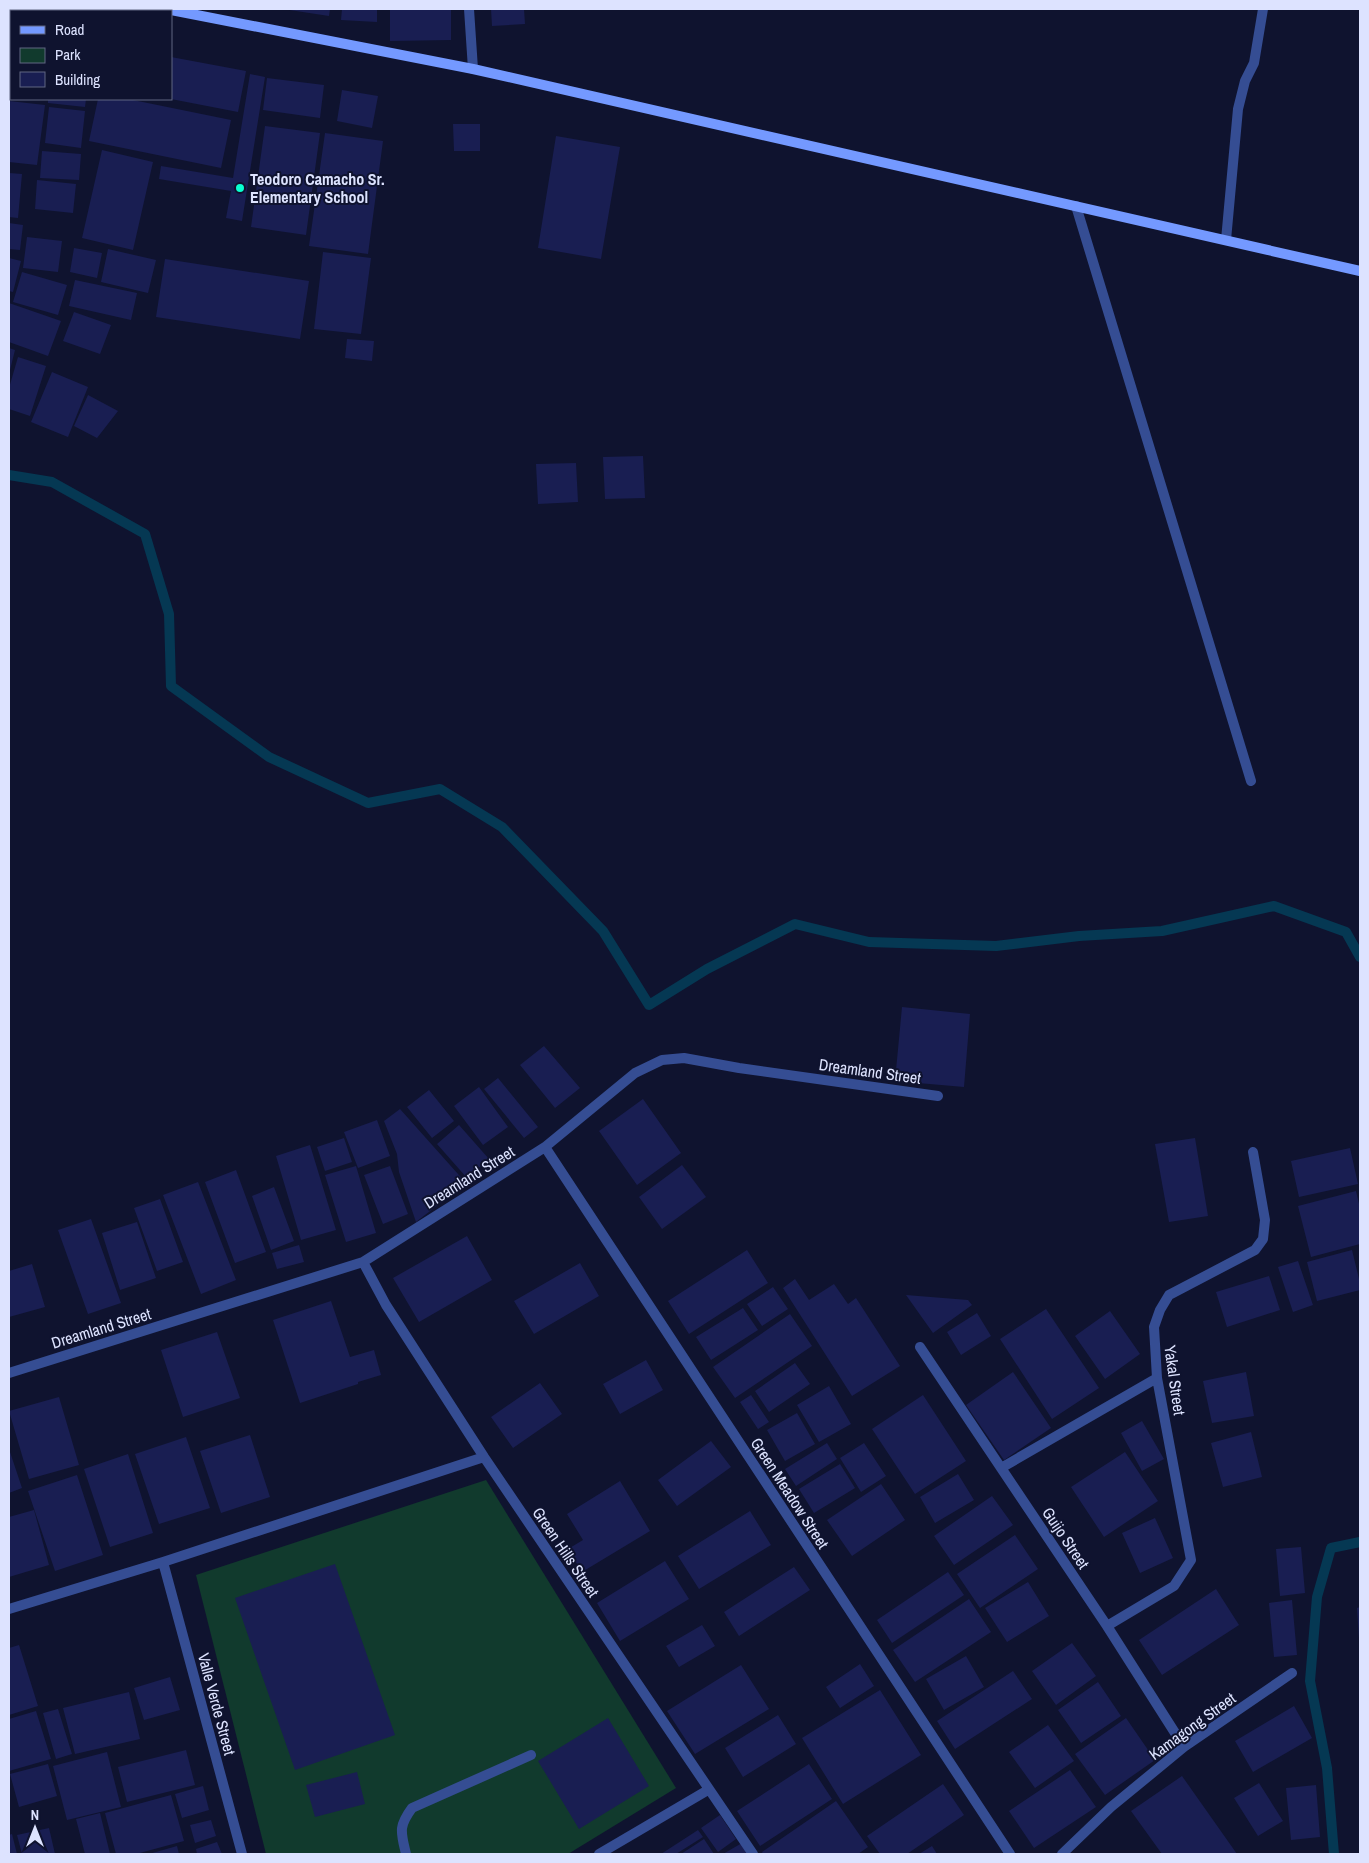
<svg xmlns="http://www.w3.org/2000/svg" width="1369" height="1863" viewBox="0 0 1369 1863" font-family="'Archivo Narrow',sans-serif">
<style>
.green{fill:#113a2d}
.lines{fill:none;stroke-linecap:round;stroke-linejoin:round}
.stream{stroke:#053853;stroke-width:10}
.building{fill:#191e52}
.lane{stroke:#354d93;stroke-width:10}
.street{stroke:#354d93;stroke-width:10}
.secondary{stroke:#7499ff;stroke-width:10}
.poi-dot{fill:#09ffd0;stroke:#0f132f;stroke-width:2}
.labels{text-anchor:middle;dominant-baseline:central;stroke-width:4;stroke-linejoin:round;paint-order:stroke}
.poi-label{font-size:16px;font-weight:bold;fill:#dde3ff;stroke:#0f132f;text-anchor:start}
.street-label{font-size:16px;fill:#dde3ff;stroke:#0f132f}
</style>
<rect width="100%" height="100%" fill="#0f132f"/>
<!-- green -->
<path class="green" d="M486,1480L676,1788L568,1854H266L196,1575Z"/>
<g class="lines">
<!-- stream -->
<path class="stream" d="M9,475L52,482L145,534L169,614L171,686L269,757L368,803L440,789L502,827L603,931L649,1005L707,969L795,924L869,942L996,946L1079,936L1162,931L1274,906L1346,932L1360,957
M1334,1854L1327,1768L1310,1681L1317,1597L1331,1548L1360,1542"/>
</g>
<!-- building -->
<path class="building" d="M13,9H26L37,11H13Z
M283,9H330L329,16Z
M342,9H377V22L341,20Z
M390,9H451V40L390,41Z
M491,9H524L525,24L492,26Z
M10,34H11V68H9Z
M171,57L246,71L238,112L171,99Z
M9,70L11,71V95H9Z
M250,74L265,77L242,221L226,218L231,191L159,179L161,166L233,178Z
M267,78L324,85L320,118L263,110Z
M342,90L378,96L372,128L337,121Z
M48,99H86L85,107L48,103Z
M98,99H128L231,120L221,168L89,141Z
M9,101L45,105L37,165L9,162Z
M49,107L85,111L81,148L45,143Z
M453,124H480V151H454Z
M265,126L320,133L306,235L251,227Z
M325,133L383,141L368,254L309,246Z
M556,136L620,147L601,259L538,248Z
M102,150L153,162L133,250L82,238Z
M42,151L81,154L79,180L40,178Z
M9,173L22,174L18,218L9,217Z
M37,180L76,184L73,213L35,209Z
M9,223L23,225L20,250L9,249Z
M27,237L62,241L58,272L23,268Z
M74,248L102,253L97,278L70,272Z
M108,249L156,260L148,293L101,282Z
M323,252L371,258L361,334L314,329Z
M9,258L21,261L13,292L9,291Z
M165,259L309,281L300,339L156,317Z
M22,272L67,285L58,315L13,302Z
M75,280L137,293L131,320L69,306Z
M9,303L61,321L48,356L9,342Z
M74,312L111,325L100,354L63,341Z
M347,339L374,341L372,361L345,358Z
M9,348L15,350L9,374Z
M18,357L46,366L30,416L9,409V388Z
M52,372L88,387L68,437L31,422Z
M88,395L118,411L97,438L74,426Z
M643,456L645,498L605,499L603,457Z
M576,463L578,502L538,504L536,464Z
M902,1007L970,1014L964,1087L895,1081Z
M544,1046L580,1088L555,1108L520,1065Z
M498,1078L538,1127L524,1138L484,1089Z
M479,1087L508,1127L483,1145L454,1106Z
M429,1090L454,1121L432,1138L407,1107Z
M643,1099L681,1153L637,1185L599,1131Z
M400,1109L466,1183L416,1222L399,1172L397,1154L384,1121Z
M377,1120L390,1156L358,1168L344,1132Z
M459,1125L489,1159L467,1178L437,1144Z
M344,1138L352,1162L325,1171L317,1147Z
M1195,1138L1208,1216L1169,1222L1155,1144Z
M310,1145L336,1230L301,1240L276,1156Z
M1350,1148L1358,1184L1299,1197L1291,1161Z
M682,1165L706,1197L662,1229L639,1197Z
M356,1166L376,1233L346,1242L325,1175Z
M390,1166L408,1214L383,1224L364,1175Z
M236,1170L266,1252L235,1263L205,1182Z
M198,1182L236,1280L201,1294L163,1195Z
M274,1187L294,1241L271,1250L252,1196Z
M1356,1191L1360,1208V1244L1311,1257L1298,1206Z
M160,1199L183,1262L157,1271L134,1208Z
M91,1219L121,1303L88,1314L58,1230Z
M137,1222L156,1278L120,1290L102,1233Z
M467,1236L492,1280L419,1322L393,1278Z
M299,1245L304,1262L277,1269L272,1253Z
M747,1250L768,1283L689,1334L668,1301Z
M1352,1250L1360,1283V1290L1317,1301L1307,1262Z
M1298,1261L1313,1305L1293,1312L1278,1267Z
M580,1263L599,1296L534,1334L514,1301Z
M32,1264L45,1307L9,1317V1271Z
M1269,1276L1280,1310L1227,1327L1216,1292Z
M795,1279L809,1300L834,1284L848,1304L856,1298L900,1366L852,1396L783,1288Z
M773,1287L788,1309L762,1326L747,1304Z
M906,1295L968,1300L972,1305L933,1333Z
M331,1301L350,1357L374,1350L381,1375L358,1382V1384L300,1403L273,1320Z
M743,1308L758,1330L711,1360L696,1337Z
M1046,1309L1099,1388L1052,1419L1000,1339Z
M1110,1311L1140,1354L1105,1379L1075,1336Z
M977,1313L991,1336L961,1355L947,1332Z
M790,1314L812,1346L735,1398L713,1367Z
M217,1332L240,1398L183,1417L161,1350Z
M646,1360L663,1390L620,1414L603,1384Z
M795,1363L810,1384L769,1412L755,1391Z
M1013,1372L1051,1428L1004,1460L966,1405Z
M1246,1372L1254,1416L1212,1423L1203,1381Z
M540,1383L562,1414L513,1448L491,1417Z
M829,1386L851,1424L819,1442L797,1405Z
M751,1395L769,1422L758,1429L740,1402Z
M923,1395L966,1461L915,1494L872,1429Z
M59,1397L79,1465L29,1479L9,1411Z
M797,1413L815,1444L785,1461L767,1430Z
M1142,1421L1164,1459L1142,1471L1121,1433Z
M1251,1432L1262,1477L1223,1487L1211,1443Z
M250,1435L270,1497L221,1513L200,1451Z
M186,1437L210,1508L159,1524L135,1454Z
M711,1441L731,1467L677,1506L658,1480Z
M827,1443L837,1459L796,1486L785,1469Z
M864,1443L886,1476L861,1492L840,1458Z
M9,1449L22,1488L9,1493Z
M1125,1452L1158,1501L1104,1537L1071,1487Z
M128,1454L153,1533L110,1547L84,1469Z
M840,1464L855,1488L814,1513L799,1489Z
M958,1474L974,1500L935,1523L920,1497Z
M77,1475L103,1555L55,1571L28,1491Z
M620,1481L650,1531L582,1572L568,1549L583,1540L567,1514Z
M881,1484L905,1520L852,1556L827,1520Z
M992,1496L1013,1525L954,1565L934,1536Z
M34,1510L49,1565L9,1577V1517Z
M750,1511L771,1545L699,1589L678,1556Z
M1155,1518L1173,1558L1140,1573L1122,1533Z
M1015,1535L1038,1569L980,1608L957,1574Z
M1301,1547L1305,1593L1280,1596L1276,1549Z
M665,1561L689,1599L620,1641L597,1603Z
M335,1564L395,1735L295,1770L235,1598Z
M794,1567L810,1590L739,1636L724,1612Z
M948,1572L964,1595L892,1643L877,1620Z
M1028,1582L1049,1616L1007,1642L985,1608Z
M1216,1589L1239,1625L1162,1675L1139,1640Z
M969,1599L991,1632L915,1682L893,1650Z
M1292,1600L1297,1655L1274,1657L1269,1603Z
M1360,1607V1637L1359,1638L1357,1608Z
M702,1625L715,1646L679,1667L666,1646Z
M1072,1643L1096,1676L1056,1705L1032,1671Z
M19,1645L38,1706L9,1715V1648Z
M966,1656L984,1687L944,1710L926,1679Z
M860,1664L874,1686L840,1708L826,1687Z
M741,1665L769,1709L695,1754L667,1711Z
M1013,1671L1032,1699L955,1749L937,1721Z
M170,1677L180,1710L144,1720L134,1688Z
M1098,1682L1121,1716L1081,1743L1058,1710Z
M880,1690L921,1755L843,1804L802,1738Z
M129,1692L140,1739L75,1754L63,1708Z
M1294,1706L1312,1738L1253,1772L1235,1741Z
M58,1709L72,1754L56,1759L43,1713Z
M36,1711L51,1759L9,1771V1719Z
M778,1715L796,1744L743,1777L725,1748Z
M608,1718L649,1786L579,1829L538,1761Z
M1126,1718L1155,1760L1105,1795L1075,1754Z
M1048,1725L1074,1761L1035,1788L1009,1752Z
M186,1750L195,1785L127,1802L118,1767Z
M107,1752L121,1807L67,1820L53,1766Z
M48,1764L57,1796L19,1807L10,1774Z
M809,1764L832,1799L760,1846L737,1811Z
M1070,1770L1096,1807L1034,1848L1009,1811Z
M357,1772L365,1804L315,1817L306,1785Z
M1182,1776L1237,1854H1162L1131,1811Z
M1259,1783L1283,1821L1258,1836L1234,1798Z
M943,1784L964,1815L907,1854H880L867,1836Z
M1316,1785L1320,1837L1291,1840L1286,1788Z
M203,1786L209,1810L182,1818L175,1794Z
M171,1795L184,1841L136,1854H116L105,1813Z
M836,1801L868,1847L858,1854H763L762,1852Z
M100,1813L110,1854H85L76,1819Z
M720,1815L736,1839L718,1852L701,1828Z
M211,1820L216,1836L195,1843L190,1825Z
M49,1828L55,1854H22L17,1835Z
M698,1830L703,1837L676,1854H661Z
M12,1834L17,1854H9V1835Z
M704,1839L714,1854H681Z
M217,1842L222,1854H197L196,1849Z
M742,1843L749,1854H723Z
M177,1846L179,1854H149Z
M932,1846L937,1854H919Z"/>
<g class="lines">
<!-- lane -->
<path class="lane" d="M1076,206L1251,781
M406,1854C401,1832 398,1827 412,1808L531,1755"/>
<!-- street -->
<path class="street" d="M469,9L473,69
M1226,240L1238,109L1245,81L1254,63L1263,9
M545,1147L1010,1854
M363,1262L386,1305L484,1457L753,1854
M920,1347L1107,1626L1184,1747
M9,1373L363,1262L545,1147L635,1073L662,1060L684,1058L739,1068L938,1096
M1001,1468L1157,1378
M163,1562L242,1854
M9,1609L163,1562L484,1457
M1107,1626L1174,1586L1191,1560L1157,1378L1154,1327L1160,1310L1169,1295L1255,1250L1263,1239L1265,1220L1253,1152
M599,1854L708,1790
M1062,1854L1111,1807L1184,1747L1292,1673"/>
<!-- secondary -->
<path class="secondary" d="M166,9L473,69L1360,271"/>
</g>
<!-- markers -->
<circle class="poi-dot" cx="240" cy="188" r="5"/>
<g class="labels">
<!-- poi labels -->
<g class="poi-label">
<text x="250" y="179">Teodoro Camacho Sr.<tspan x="250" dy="18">Elementary School</tspan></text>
</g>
<!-- street labels -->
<g class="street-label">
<text transform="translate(870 1071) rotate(8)">Dreamland Street</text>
<text transform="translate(469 1177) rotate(-32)">Dreamland Street</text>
<text transform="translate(101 1328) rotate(-17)">Dreamland Street</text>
<text transform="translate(1175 1380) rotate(82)">Yakal Street</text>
<text transform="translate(790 1493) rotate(57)">Green Meadow Street</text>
<text transform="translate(1066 1538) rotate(56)">Guijo Street</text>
<text transform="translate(566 1552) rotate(56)">Green Hills Street</text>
<text transform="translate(217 1704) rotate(75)">Valle Verde Street</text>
<text transform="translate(1192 1726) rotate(-36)">Kamagong Street</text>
</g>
</g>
<!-- border -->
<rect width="1369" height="1863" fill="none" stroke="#dde3ff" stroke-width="20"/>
<!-- legend -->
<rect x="10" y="10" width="162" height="90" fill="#0f132f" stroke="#616682"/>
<rect x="20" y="26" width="25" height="8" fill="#7499ff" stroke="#616682"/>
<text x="55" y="35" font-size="15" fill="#dde3ff">Road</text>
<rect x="20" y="48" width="25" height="15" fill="#113a2d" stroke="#616682"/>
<text x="55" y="60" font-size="15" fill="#dde3ff">Park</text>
<rect x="20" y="72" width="25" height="15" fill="#191e52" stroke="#616682"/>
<text x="55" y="85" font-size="15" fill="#dde3ff">Building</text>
<!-- north arrow -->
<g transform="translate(35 1828)" stroke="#0f132f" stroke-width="4" paint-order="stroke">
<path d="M0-4L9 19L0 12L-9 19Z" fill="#dde3ff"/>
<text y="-8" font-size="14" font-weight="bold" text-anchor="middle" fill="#dde3ff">N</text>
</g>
</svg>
